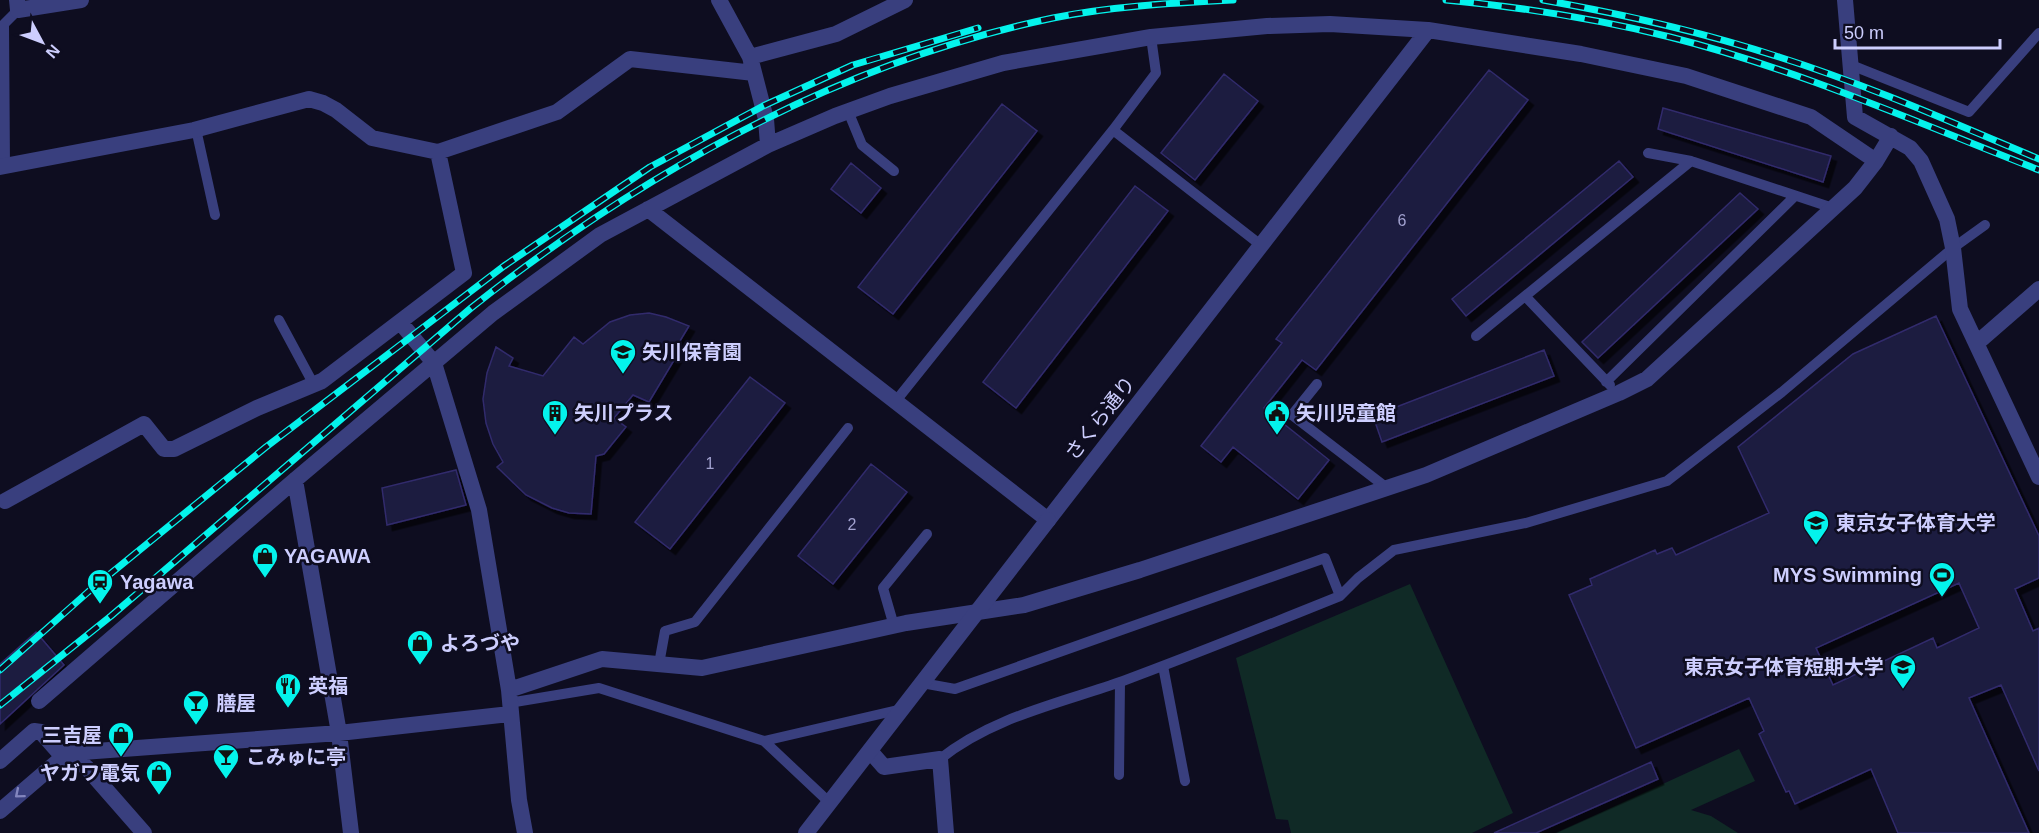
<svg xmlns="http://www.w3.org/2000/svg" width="2039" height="833" viewBox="0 0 2039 833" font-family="Helvetica,'Noto Sans JP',sans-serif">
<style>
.green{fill:#102a26}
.building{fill:#1d1a41;stroke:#312c6c;stroke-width:1.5;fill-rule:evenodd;filter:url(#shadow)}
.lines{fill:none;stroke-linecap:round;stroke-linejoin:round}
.service{stroke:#393f7e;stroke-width:10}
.minor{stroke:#393f7e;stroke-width:16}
.tertiary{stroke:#393f7e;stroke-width:16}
.rail-casing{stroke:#04f3ec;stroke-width:7}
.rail{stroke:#0e0d20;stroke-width:4.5;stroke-dasharray:14;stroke-linecap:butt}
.oneway{stroke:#8386be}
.labels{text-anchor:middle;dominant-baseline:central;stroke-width:5;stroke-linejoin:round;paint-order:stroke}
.number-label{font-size:16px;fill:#a1a1cf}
.poi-label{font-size:20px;font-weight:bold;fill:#cdcefe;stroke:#0e0d20;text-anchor:start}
.street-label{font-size:20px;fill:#cdcefe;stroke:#0e0d20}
</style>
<defs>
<filter id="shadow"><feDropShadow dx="5.5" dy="5.5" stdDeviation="0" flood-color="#0009"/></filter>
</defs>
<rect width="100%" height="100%" fill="#0e0d20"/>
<!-- green -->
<path class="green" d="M1410,584L1513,813L1472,833H1291L1288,820L1276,819L1236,658Z
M1739,749L1755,781L1691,810L1711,816L1738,833H1556Z"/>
<!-- building -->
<path class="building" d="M1489,70L1528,100L1316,370L1302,360L1264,408L1329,460L1298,499L1233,447L1221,462L1201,446L1282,343L1276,339Z
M1224,74L1258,101L1195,180L1161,153Z
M1002,104L1037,131L893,314L858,287Z
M1663,108L1831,156L1823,182L1658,129Z
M1619,161L1633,177L1466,316L1452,299Z
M851,163L881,188L861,213L831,189Z
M1135,186L1168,211L1016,408L983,382Z
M1740,193L1758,209L1598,358L1582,342Z
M649,313L666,317L689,326L672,354L676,357L649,402L633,395L614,418L626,427L604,454L596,456L591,514L569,513L552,508L526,495L497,467L503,462L493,444L486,423L483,399L487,373L496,347L513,358L509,366L543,376L574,337L583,344L610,322L630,315Z
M1936,316L2039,536V578L2015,589L2033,631L2039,628V771L2001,685L1969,698L2029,833H1898L1871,769L1795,804L1789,791L1786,792L1759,734L1764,731L1749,698L1636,748L1569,595L1592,585L1590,579L1655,550L1657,554L1672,548L1676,555L1769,513L1738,447L1853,354ZM1959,583L1979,628L1937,648L1933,638L1833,685L1816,648Z
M1544,350L1554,376L1382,442L1373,416Z
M750,377L785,403L670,549L635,522Z
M871,464L907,492L833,584L798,556Z
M456,470L466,505L387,525L382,488Z
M36,632L64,665L0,724V664Z
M1651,762L1658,779L1536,833H1494Z"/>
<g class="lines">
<!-- service -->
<path class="service" d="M1851,65L1969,112L2039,33
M848,111L862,145L894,171
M196,129L215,215
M1113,130L1262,246
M1648,153L1691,161L1833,208
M5,167L4,24L18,10
M1526,297L1610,385
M279,320L314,385
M1476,336L1691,161
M1606,382L1795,196
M1317,384L1292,415L1387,488
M895,402L1113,130L1156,73L1151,37
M894,626L883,588L927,534
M659,664L665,631L695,622L848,428
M1163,666L1185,781
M922,683L955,689L1325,558L1340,596
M509,703L599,688L764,741L902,709
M764,741L830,803
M940,759C992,717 1061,703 1123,681C1196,654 1268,625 1340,596L1358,578L1394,550L1526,523L1667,481L1782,392L1953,248L1985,225
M1119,775L1120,682"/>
<!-- minor -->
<path class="minor" d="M17,0L18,10L81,0
M719,0L750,57L836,34L905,0
M1845,0L1855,117L1910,148L1921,161L1947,219L1953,248L1960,309L2039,477
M750,57L766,119L768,145L835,116L890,96L1003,63L1151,37L1267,26L1330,24L1428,30L1581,54L1686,76L1811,117L1876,161
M0,167L194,130L309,99L323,103L336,110L372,138L438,152L557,112L630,59L754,73
M648,209L1048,520L1428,30
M400,322L434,363L479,510L509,690L519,800L525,833
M1977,343L2039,289
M295,480L339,733L351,833
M5,501L144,424L164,449H174L257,408L322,381L464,273L438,152
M509,690L602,659L702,668L906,623L1024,605L1140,570L1426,475L1619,393L1647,379L1855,188L1876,161L1891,136
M39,701L295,480L493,313L600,235L768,145
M870,751L884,767L940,759L946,833
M69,753L87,768L144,833
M63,757L69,753L339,733L510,714
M0,761L34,731L41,732L63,757L0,811"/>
<!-- tertiary -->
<path class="tertiary" d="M806,833L1048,520"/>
<!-- rail casing -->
<g class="rail-casing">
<path id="rail" d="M1446,0C1521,7 1597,19 1670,37C1797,69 1918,123 2039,170
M1543,0C1623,14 1702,32 1779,57C1868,85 1953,123 2039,159
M0,670L88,592L266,447L504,266L650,167L763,106L853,65L978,28
M0,705L111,616L471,308C642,173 838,63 1053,18C1112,6 1173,3 1233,0"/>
</g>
<!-- rail -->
<use href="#rail" class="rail"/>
</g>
<!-- one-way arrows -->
<defs><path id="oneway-chevron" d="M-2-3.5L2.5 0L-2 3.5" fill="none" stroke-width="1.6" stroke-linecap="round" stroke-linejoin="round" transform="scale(1.5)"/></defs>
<use class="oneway" href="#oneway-chevron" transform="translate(19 794) rotate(140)"/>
<!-- icons -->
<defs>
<g id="school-pin" transform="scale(1.35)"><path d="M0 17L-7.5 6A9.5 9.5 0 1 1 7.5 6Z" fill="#04f3ec" stroke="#0e0d20"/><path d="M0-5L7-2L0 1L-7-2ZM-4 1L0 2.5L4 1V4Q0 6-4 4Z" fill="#111"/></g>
<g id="building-pin" transform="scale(1.35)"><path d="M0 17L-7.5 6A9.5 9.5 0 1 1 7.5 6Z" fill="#04f3ec" stroke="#0e0d20"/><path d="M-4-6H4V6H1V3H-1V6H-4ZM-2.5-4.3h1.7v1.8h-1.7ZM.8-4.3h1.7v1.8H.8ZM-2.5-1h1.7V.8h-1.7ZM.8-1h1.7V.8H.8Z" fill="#111"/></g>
<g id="civic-pin" transform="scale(1.35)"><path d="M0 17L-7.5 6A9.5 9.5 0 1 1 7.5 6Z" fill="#04f3ec" stroke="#0e0d20"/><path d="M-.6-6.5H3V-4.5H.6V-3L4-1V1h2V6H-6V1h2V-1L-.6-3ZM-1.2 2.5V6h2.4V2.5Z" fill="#111"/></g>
<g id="university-pin" transform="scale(1.35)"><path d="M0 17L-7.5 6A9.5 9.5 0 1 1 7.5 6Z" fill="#04f3ec" stroke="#0e0d20"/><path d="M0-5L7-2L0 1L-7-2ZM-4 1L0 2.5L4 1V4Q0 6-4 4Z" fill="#111"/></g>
<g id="shop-pin" transform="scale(1.35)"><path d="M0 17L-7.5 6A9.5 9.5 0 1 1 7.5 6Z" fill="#04f3ec" stroke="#0e0d20"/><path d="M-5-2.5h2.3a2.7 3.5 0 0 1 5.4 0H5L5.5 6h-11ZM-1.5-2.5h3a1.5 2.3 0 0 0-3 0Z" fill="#111"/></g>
<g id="stadium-pin" transform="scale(1.35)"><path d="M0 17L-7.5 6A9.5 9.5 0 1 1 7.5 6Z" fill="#04f3ec" stroke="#0e0d20"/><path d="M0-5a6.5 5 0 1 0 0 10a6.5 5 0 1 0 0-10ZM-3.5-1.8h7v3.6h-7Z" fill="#111"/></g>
<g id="station-pin" transform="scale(1.35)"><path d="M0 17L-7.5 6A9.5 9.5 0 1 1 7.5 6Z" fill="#04f3ec" stroke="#0e0d20"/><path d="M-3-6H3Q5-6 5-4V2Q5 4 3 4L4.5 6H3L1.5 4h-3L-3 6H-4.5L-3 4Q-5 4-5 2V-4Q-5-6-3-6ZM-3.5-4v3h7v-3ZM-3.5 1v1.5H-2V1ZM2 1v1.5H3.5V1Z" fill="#111"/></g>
<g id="restaurant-pin" transform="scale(1.35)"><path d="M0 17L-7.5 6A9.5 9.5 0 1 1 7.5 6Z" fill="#04f3ec" stroke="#0e0d20"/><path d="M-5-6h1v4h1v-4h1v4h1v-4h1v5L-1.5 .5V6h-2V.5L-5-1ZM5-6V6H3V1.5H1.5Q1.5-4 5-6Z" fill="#111"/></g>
<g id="bar-pin" transform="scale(1.35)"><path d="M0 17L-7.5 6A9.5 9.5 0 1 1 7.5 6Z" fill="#04f3ec" stroke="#0e0d20"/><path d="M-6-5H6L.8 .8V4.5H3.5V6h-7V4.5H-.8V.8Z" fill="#111"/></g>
</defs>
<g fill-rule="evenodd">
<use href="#school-pin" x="623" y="352"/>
<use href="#building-pin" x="555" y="413"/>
<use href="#civic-pin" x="1277" y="413"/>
<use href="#university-pin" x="1816" y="523"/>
<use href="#shop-pin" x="265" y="556"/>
<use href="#stadium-pin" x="1942" y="575"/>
<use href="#station-pin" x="100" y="582"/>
<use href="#shop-pin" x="420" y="643"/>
<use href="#university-pin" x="1903" y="667"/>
<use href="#restaurant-pin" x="288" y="686"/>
<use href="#bar-pin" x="196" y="703"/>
<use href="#shop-pin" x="121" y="735"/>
<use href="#bar-pin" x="226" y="757"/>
<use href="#shop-pin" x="159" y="773"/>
</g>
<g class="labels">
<!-- number labels -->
<g class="number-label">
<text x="1402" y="220">6</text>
<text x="710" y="463">1</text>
<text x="852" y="524">2</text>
</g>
<!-- poi labels -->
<g class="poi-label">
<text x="642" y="352">矢川保育園</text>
<text x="574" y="413">矢川プラス</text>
<text x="1296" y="413">矢川児童館</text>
<text x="1836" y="523">東京女子体育大学</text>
<text x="284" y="556">YAGAWA</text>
<text x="1922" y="575" text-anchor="end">MYS Swimming</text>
<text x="120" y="582">Yagawa</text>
<text x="440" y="643">よろづや</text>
<text x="1884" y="667" text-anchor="end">東京女子体育短期大学</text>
<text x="308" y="686">英福</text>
<text x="216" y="703">膳屋</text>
<text x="102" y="735" text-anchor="end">三吉屋</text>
<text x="246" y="757">こみゅに亭</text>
<text x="140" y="773" text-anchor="end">ヤガワ電気</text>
</g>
<!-- street labels -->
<g class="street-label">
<text transform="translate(1100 418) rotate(-52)">さくら通り</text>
</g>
</g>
<!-- north arrow -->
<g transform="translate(42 42) rotate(131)" stroke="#0e0d20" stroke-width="4.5" paint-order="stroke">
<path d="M0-4.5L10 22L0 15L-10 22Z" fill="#cdcefe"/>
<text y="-9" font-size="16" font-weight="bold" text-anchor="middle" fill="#cdcefe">N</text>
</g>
<!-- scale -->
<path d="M1835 39v9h165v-9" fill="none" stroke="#cdcefe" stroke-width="3"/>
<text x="1844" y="39" font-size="18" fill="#cdcefe" stroke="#0e0d20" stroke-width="4.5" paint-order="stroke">50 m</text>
</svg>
